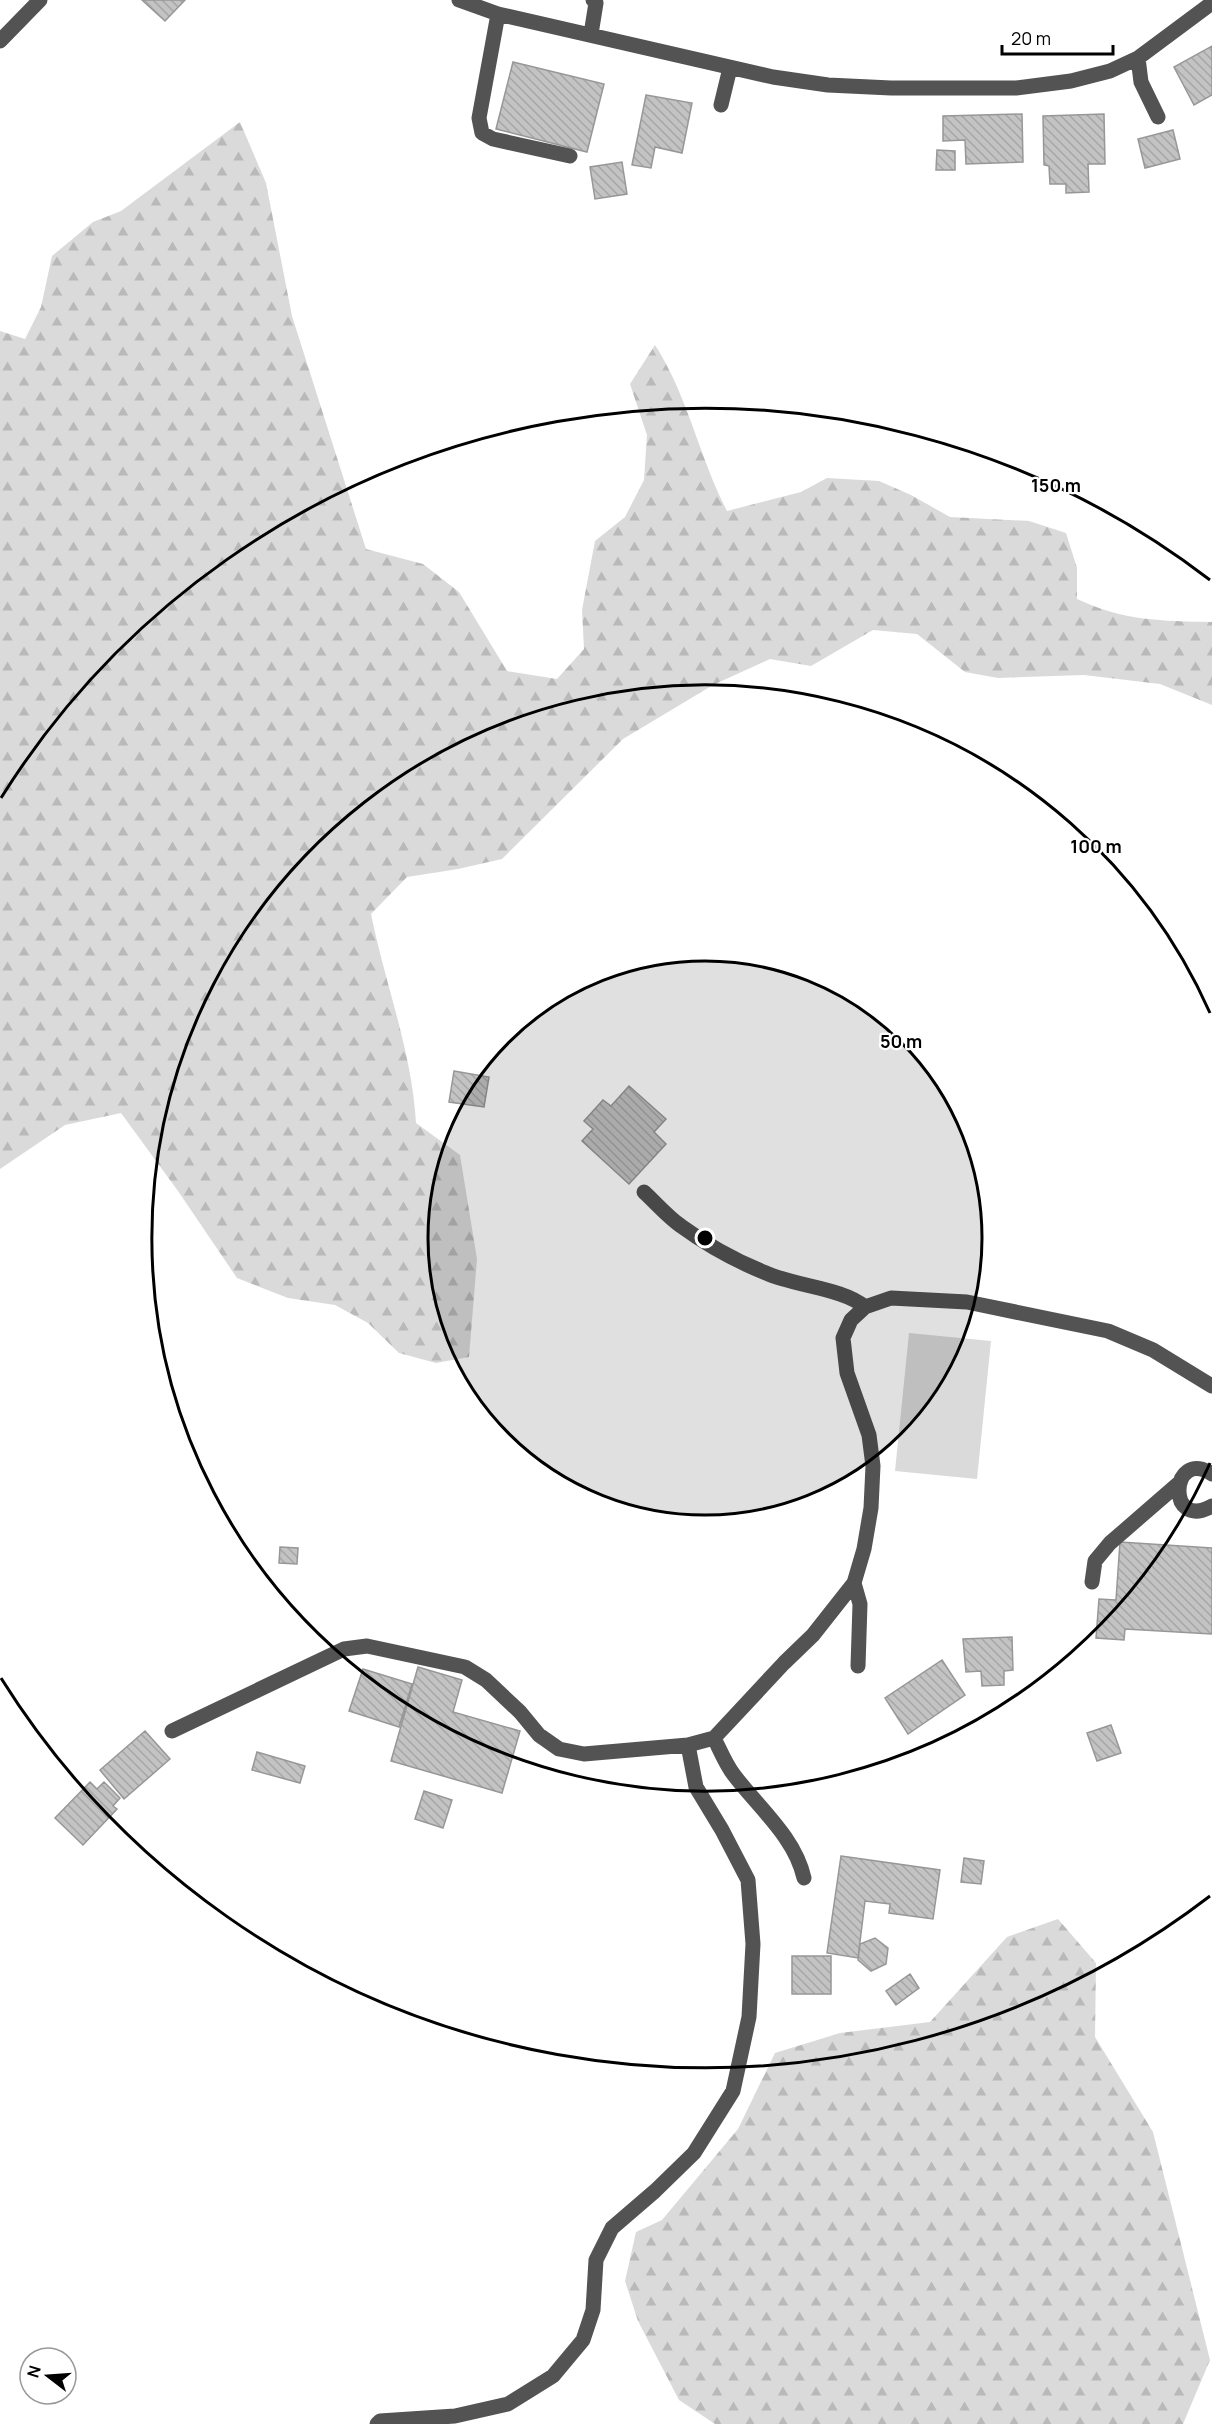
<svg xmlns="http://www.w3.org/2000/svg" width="1212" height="2424" viewBox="0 0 1212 2424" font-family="Manrope,sans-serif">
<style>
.forest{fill:url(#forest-firs)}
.pitch{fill:#dadada}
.building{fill:url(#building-back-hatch);stroke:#979797;stroke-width:1.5}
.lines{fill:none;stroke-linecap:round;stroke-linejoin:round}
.minor{stroke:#535353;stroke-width:15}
.ring{fill:none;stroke:#000;stroke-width:3}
.centre{fill:#000;stroke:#fff;stroke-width:3}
.ring-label{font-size:18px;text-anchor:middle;font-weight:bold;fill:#000;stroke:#fff;stroke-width:4.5;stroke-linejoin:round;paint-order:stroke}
</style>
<defs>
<pattern id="forest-firs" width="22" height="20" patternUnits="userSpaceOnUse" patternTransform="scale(1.5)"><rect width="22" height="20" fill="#dadada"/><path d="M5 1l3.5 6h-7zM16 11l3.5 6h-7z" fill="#b9b9b9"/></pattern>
<pattern id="building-back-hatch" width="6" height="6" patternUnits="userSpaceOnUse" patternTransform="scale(1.5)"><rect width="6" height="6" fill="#c3c3c3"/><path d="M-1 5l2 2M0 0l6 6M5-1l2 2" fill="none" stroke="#a6a6a6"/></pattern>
</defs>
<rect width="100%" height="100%" fill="#fff"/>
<!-- forest -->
<path class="forest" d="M240,122L266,183L292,316L366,549L423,564L459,592L507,671L557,679L584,649L582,610L595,541L625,517L644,480L647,435L630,384L655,345C688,396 699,457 727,511L801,492L827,478L879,481L911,495L950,517L1029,521L1066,533L1077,568V599C1124,621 1161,621 1212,622V705L1160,684L1084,675L998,678L965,672L917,634L873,630L811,666L770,659L713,685L623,739L502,859L458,869L407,877L371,914C385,983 412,1052 416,1123L460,1155L477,1259L469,1357L436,1363L399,1353L368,1323L335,1305L288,1298L237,1278L178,1191L121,1113L65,1125L0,1169V331L25,339L41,307L52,256L93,222L121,211Z
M1058,1919L1096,1963L1095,2037L1153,2132L1210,2360L1183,2424H715L679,2400L638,2321L625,2281L636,2232L662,2220L738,2129L775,2053L840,2033L930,2022L1007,1937Z"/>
<!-- pitch -->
<path class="pitch" d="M909,1333L991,1341L977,1479L895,1471Z"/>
<!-- building -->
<path class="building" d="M142,0H185L165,21Z
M1212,46V95L1194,105L1174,67Z
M513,62L604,84L587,152L496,129Z
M646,95L692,103L682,153L655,147L651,168L632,165Z
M1022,114L1023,162L966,164L965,140L943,141V116Z
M1104,114L1105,164H1088L1089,192L1066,193V184H1050L1049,166L1044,165L1043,116Z
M1173,130L1180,159L1145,168L1138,139Z
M937,150L955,151V170H936Z
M622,162L627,194L595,199L590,167Z
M454,1071L489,1077L484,1107L449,1102Z
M629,1086L666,1119L654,1132L666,1144L629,1184L582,1141L593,1129L584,1121L603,1100L611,1106Z
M1120,1542L1212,1548V1634L1125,1629L1124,1640L1096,1638L1099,1599L1116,1600Z
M280,1547L298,1548L297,1564L279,1563Z
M1012,1637L1013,1670L1004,1671V1685L982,1686L981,1671L966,1672L963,1639Z
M942,1660L965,1695L908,1734L885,1698Z
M418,1667L462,1680L453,1712L520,1731L502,1793L391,1761Z
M363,1669L412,1684L399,1727L349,1711Z
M1111,1725L1121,1753L1097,1761L1087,1733Z
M145,1731L170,1759L124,1799L100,1770Z
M257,1752L305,1766L300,1783L252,1770Z
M90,1782L97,1789L104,1782L120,1798L113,1806L117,1809L83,1845L55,1818Z
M424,1791L452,1800L443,1828L415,1819Z
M841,1856L940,1870L933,1919L889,1913L890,1904L865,1901L858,1958L827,1953Z
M964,1858L984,1861L981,1884L961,1882Z
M875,1938L888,1948L886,1964L871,1971L858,1960L860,1944Z
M792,1956H831V1994H792Z
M910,1974L919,1988L896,2005L886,1991Z"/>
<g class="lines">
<!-- minor -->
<path class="minor" d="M459,0L498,14L773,77L828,85L891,88H1016L1071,81L1110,71L1138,58L1212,3
M498,14L479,118L482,133L493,139L570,156
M591,34L596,3L593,0
M0,41L40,0
M1138,58L1141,82L1158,117
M721,105L730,68
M644,1192C656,1203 668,1217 681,1226C707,1245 736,1261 766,1273C794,1286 843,1288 865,1307
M1212,1474C1170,1447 1166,1532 1212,1506
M1092,1582L1095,1561L1110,1543L1178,1484
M854,1583L860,1604L858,1666
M172,1731L344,1649L367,1646L465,1667L486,1680L520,1712L539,1735L559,1749L584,1754L688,1745L714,1738L784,1663L813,1635L854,1583L864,1549L871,1508L873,1466L869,1435L847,1373L843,1338L851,1320L865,1307L891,1298L967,1302L1108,1331L1153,1350L1212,1386
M714,1738C720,1750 726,1765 734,1775C758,1807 795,1837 804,1878
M377,2424L380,2421L455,2416L508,2404L553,2376L583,2340L593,2310L596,2260L612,2228L655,2191L694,2153L733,2091L749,2017L753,1944L748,1880L722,1830L696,1787L688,1745"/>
</g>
<!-- distance rings -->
<circle cx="705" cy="1238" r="277" fill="#000" fill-opacity=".12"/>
<g class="ring">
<circle cx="705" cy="1238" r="277"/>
<path d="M1210 1463A553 553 0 1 1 1210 1013"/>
<path d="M1210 1896A830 830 0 0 1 1 1678M1 798A830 830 0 0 1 1210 580"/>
</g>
<circle cx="705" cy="1238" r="9" class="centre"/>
<g class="ring-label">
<text x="1056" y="492">150 m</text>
<text x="1096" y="853">100 m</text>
<text x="901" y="1048">50 m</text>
</g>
<!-- north arrow -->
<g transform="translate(48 2376) rotate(287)"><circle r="28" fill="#ffffff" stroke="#999999" stroke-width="1.5"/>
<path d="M0-4.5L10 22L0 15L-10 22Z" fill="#000000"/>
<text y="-9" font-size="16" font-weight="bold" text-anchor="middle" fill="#000000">N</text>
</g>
<!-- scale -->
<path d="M1002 45v9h111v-9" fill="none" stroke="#000000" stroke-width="3"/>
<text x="1011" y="45" font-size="18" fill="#000000" stroke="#ffffff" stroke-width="4.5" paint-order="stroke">20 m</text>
</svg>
